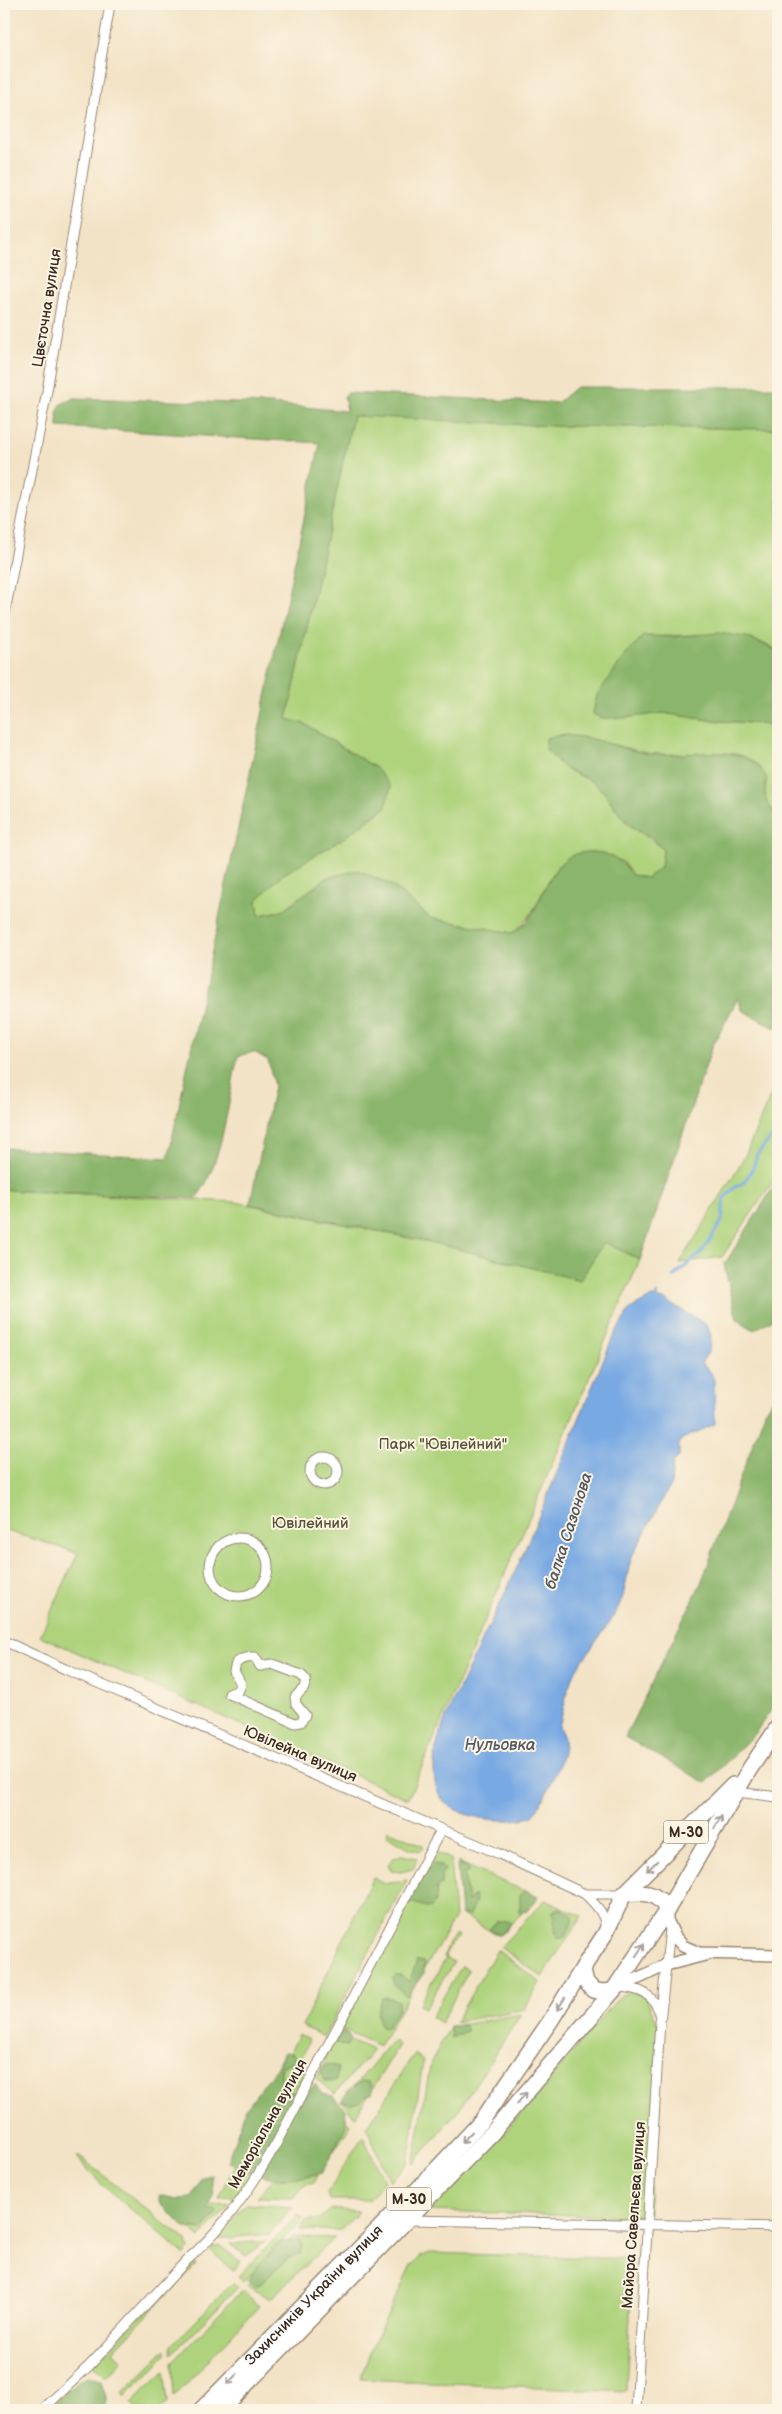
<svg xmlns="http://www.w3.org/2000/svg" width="782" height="2414" viewBox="0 0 782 2414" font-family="'Balsamiq Sans',sans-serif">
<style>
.green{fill:#afd37d;stroke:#757e4e}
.forest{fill:#8bb56c;stroke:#637045}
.water{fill:#78a9e3;stroke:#5a6a80}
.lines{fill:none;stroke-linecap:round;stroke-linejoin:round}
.stream{stroke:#78a9e3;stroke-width:3}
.street-casing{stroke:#978672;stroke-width:11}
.secondary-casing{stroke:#978672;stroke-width:14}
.highway-casing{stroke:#978672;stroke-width:18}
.street{stroke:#fff;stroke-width:9}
.secondary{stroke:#fff;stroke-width:11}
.highway{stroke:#fff;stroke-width:15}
.oneway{stroke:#a79f9a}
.labels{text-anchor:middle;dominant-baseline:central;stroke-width:4;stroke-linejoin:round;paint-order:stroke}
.shield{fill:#fcf5e5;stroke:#75675a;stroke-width:1}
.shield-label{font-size:14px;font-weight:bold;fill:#3b2a1e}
.street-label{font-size:15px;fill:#3b2a1e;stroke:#fcf5e5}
.park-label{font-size:15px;fill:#585436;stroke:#fcf5e5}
.water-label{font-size:16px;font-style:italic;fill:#505663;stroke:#fcf5e5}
</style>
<rect width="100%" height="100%" fill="#fcf5e5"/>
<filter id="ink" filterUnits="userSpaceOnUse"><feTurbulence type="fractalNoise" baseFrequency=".02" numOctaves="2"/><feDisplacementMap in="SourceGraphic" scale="10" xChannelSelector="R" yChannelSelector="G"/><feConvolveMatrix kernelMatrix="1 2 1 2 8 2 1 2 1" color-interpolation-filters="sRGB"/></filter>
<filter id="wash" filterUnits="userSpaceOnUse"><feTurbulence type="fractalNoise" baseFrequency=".0096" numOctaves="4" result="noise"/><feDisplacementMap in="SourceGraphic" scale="20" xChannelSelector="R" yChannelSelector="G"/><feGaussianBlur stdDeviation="1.12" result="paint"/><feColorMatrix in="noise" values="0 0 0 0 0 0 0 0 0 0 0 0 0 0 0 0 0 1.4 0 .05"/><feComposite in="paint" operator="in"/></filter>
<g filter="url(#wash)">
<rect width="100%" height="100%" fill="#f3e3c6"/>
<!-- green -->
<path class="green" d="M353,415L554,426L778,429V651C736,625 689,638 643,636L597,695L593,713H663L709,720L778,725V814C764,805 763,794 766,778L757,764L740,755L651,754L590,739L560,734L565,769C580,776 595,781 605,793C614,805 620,818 632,827C645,837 651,837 663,850L661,867L647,878L632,875L622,861L562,862C539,887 541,912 512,933L430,918L391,885L326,878L282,911L259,915L257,900L282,875L345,837L385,808L376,768L303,723L287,719Z
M778,1088V1174L722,1257L680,1263L744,1158L771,1095Z
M4,1190L236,1202L434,1243L580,1280L604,1242L640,1260L408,1799L40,1636L78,1553L4,1530Z
M388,1830L423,1845V1849L420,1851L409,1848L387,1835Z
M435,1851L450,1859L455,1917L379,2046L341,2028Z
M401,1855L417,1858L413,1869L401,1872L392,1871L388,1865L392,1859Z
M458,1862L538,1897L499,1936L462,1915Z
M373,1877L381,1883L407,1880L324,2037L302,2026Z
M545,1900L582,1916L542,1977L500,1947Z
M456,1934L459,1937L451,1944L446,1953L447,1959L454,1962L425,2008L419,2005L446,1958L444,1957L449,1942Z
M497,1950L540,1982L525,2009L455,2022Z
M462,1966L469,1970L441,2023L431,2017Z
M631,1991L645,1996L659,2026L648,2217L429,2211L440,2196L498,2140L620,1996Z
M521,2014L458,2111L413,2164L431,2062L450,2027Z
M299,2034L309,2040L300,2062L305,2071C285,2114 263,2159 235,2197L219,2198Z
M337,2034L373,2050L335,2094L316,2079Z
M393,2040L399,2045L355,2117L342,2101Z
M414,2054L423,2061L408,2163L390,2181L367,2128Z
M336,2107L351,2125L313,2183H305L293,2198L257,2197Z
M363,2136L384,2181L369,2200H329L327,2193Z
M77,2158H81L187,2241L189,2249L185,2255L100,2183Z
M231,2204L200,2238L163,2206L189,2207Z
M246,2204L293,2207L269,2234L217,2239Z
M330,2209L359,2212L341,2230H299L306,2221L320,2219Z
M298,2215L303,2219L244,2282L238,2276Z
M292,2237L334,2238L270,2299L248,2286Z
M266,2241L246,2256L231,2244Z
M220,2246L241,2262L233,2271L208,2248Z
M430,2253L633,2259L626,2391L360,2379L373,2345L411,2266L420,2257Z
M191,2262L196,2265L113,2351L122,2360L106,2377L94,2365Z
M233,2283L238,2287L172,2354V2344Z
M242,2290L259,2306L174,2397L172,2363Z
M166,2349V2355L126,2396L123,2392Z
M164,2371L168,2402L160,2410H139L131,2403Z"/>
<!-- forest -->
<path class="forest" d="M576,387H778V429L554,426L353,416L287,719L303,723L376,768L391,787L385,808L345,837L282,875L257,900L259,915L282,911L326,878L358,870L391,885L430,918L512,933C517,930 523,926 527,921C548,895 550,848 595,852C613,854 622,861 632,875L647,878L661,867L663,850L651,837L632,827L619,813L604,792L590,780L565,769L546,750V738C581,728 616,750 650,754C676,757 720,748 742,756C754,761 760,767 767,778C763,794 764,805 778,814V1024L775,1028L742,1010L738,998L712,1047L640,1260L604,1242L580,1280L434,1243L250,1204L274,1086L268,1060L254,1052L238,1056C229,1095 222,1168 196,1198L4,1190V1148L168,1158L320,443L58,427L57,413L61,404L74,398L270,404L347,411L344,396L348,393L557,403Z
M719,633L746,637L778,651V725L709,720L663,713L625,718H601L593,714L597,695L624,657L643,636L672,637Z
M778,1180V1316L754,1330L737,1319L724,1265Z
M778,1392V1700L756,1732L706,1783L625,1737L701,1583L766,1409Z
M434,1864L441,1865L445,1869L441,1876V1885L437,1887C436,1894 437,1903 430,1908L406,1901L417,1879L425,1876L428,1868Z
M457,1865L467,1866L469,1872L464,1874L468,1902L474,1895L476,1901L470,1916L461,1914Z
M526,1890L538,1898L526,1912L520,1911V1894Z
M560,1908L572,1915V1923L565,1937L557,1939L552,1911Z
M496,1921H507L511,1923L500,1934L489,1930Z
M417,1961L425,1962L424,1973L407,1996L394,1985L392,1978L395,1975H401L409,1982Z
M387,1997L399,2001L398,2010L387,2027L382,2028L377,2015L382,1998Z
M464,2025L467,2031L451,2038L450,2026Z
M339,2029L347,2033L351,2039L347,2046L340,2045L333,2041Z
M284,2052L293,2053L295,2061L281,2066V2084L292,2093L305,2095L315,2084L322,2094L333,2096L345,2109L347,2124L322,2173C282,2182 263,2180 227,2162L246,2108L277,2067Z
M327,2064L338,2067L336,2081H324L321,2071Z
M362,2081L369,2082L373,2090L372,2094L365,2096L360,2102L351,2104L341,2101L349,2090Z
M212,2175L214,2196L208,2209L218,2211L203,2230L185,2228L161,2204L159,2195L178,2199L192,2198L202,2177Z
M300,2239L302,2245L300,2254C286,2255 270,2278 256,2287L249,2281L254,2270L278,2243Z
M89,2376L101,2381L106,2397V2410H46L78,2380Z"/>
<!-- water -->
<path class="water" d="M652,1297L667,1301L707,1325L711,1336L709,1351L701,1363L710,1371L714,1380L715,1424L682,1439L679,1445V1457L673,1462L671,1484L631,1558L623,1596L616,1613L576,1670L568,1689L559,1727C562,1733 565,1738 564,1745C564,1761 542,1802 533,1816C510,1825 451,1820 439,1794C436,1789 434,1778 434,1772C433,1740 449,1710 462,1683C480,1642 501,1603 519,1563C551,1489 581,1413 612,1339L630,1309Z"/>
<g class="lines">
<!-- stream -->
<path class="stream" d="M673,1277L702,1252L722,1221L724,1198L734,1188L744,1182L753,1169L757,1154L773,1136L778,1125
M654,1302L657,1294"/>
</g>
</g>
<g filter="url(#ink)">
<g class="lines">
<!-- street casing -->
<g class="street-casing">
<path id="street" d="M4,617L47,391L110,4
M310 1471a14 14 0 1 1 28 0a14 14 0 1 1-28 0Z
M210 1567a29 29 0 1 1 58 0a29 29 0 1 1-58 0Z
M4,1641L65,1669L497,1853L585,1894H624
M252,1657H255L260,1666L272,1664L301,1675L306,1680L304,1688L295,1697L296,1704L305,1715L301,1722L295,1723L229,1694L239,1690L241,1684L234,1671L236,1663L242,1659Z
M736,1792L778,1797
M585,1894C595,1904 607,1915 605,1930
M621,1987C640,1989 654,1994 660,2014
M407,2220L778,2227
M42,2410L90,2365L187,2260C224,2228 252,2187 276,2144L441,1830
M636,2410L660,2022L670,1929"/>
</g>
<!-- secondary casing -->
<g class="secondary-casing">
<path id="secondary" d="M667,1910V1920L675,1937L683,1946L699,1953L778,1955
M616,1989L666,1965L705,1955"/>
</g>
<!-- highway casing -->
<g class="highway-casing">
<g id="highway">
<path d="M624,1894C643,1892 657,1891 667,1910"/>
<path d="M613,1991L603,1992L593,1990L586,1982L583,1972L586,1963L605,1934L624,1894L733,1785"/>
<path id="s1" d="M201,2410L418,2189L481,2122L551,2020L586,1963"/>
<path d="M221,2410L491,2134L613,1991L667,1910L749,1770L778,1727"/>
</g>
</g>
<!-- street -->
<use href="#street" class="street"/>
<!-- secondary -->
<use href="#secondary" class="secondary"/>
<!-- highway -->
<use href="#highway" class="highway"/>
</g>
<!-- one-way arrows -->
<defs><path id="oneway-shaft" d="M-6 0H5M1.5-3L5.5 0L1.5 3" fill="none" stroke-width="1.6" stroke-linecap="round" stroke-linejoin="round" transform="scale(1.25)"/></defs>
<g class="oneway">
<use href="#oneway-shaft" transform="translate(718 1822) rotate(-60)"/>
<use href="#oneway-shaft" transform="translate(652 1866) rotate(135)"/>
<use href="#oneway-shaft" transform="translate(640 1950) rotate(-56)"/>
<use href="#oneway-shaft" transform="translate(561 2004) rotate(122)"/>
<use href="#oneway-shaft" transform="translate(522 2098) rotate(-49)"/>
<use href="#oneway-shaft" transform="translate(467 2137) rotate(133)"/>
<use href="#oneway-shaft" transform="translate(232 2379) rotate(135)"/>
</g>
</g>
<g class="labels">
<!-- shield labels -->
<g class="shield">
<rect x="663.5" y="1820.5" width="45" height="23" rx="4"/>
<rect x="386.5" y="2187.5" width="45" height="23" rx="4"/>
</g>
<g class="shield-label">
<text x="686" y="1832">М-30</text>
<text x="409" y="2199">М-30</text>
</g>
<!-- street labels -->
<g class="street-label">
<text transform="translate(47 308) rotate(-81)">Цвєточна вулиця</text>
<text transform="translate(300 1754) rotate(23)">Ювілейна вулиця</text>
<text transform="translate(268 2124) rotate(-61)">Меморіальна вулиця</text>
<text transform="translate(634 2215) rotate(-86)">Майора Савельєва вулиця</text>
<text stroke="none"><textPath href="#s1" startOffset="161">Захисників України вулиця</textPath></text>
</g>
<!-- park labels -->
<g class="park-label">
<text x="443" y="1444">Парк "Ювілейний"</text>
<text x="310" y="1523">Ювілейний</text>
</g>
<!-- water labels -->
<g class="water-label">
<text transform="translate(569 1531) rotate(-72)">балка Сазонова</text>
<text x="500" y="1745">Нульовка</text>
</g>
</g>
<!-- margin -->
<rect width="782" height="2414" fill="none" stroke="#fcf5e5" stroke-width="20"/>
</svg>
